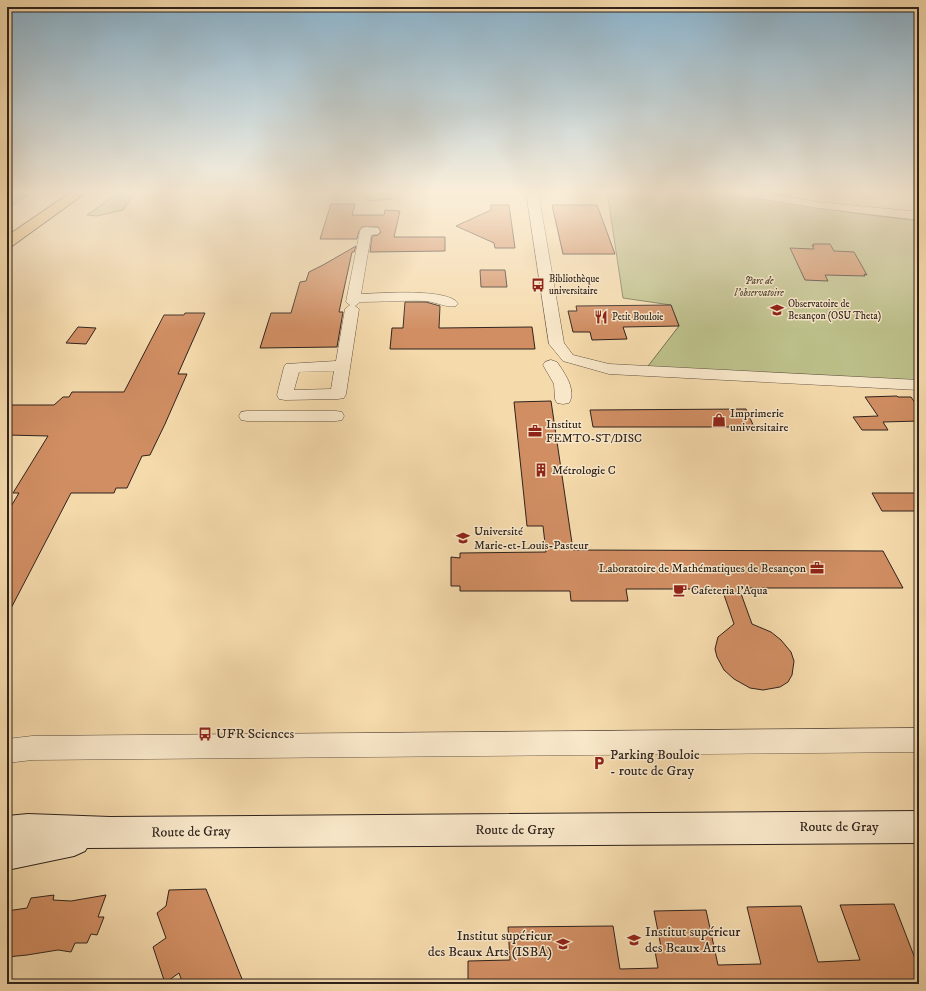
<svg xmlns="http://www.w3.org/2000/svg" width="926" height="991" viewBox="0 0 926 991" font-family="'IM FELL DW Pica',serif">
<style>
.green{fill:#bcbf89;stroke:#767153}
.building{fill:#d18e63;stroke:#2f231d}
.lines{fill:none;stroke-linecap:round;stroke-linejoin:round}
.street-casing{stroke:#605141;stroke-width:1}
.secondary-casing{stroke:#2f231d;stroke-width:2}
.highway-casing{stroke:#2f231d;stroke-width:2}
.street{fill:#f8e7c9;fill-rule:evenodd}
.secondary{fill:#f8e7c9;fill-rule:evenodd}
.highway{fill:#eabd76;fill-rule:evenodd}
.labels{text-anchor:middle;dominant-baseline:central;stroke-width:3;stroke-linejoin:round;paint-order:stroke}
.far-poi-label{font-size:10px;fill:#2f231d;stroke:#f8e7c9;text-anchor:start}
.far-park-label{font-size:10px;font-style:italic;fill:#524a38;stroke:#f8e7c9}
.poi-label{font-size:12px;fill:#2f231d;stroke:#f8e7c9;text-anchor:start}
.near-poi-label{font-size:14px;fill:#2f231d;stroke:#f8e7c9;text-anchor:start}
.near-street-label{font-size:14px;fill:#2f231d;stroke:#f8e7c9}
</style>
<rect width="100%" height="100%" fill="#f5daac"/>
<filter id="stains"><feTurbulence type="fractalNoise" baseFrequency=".005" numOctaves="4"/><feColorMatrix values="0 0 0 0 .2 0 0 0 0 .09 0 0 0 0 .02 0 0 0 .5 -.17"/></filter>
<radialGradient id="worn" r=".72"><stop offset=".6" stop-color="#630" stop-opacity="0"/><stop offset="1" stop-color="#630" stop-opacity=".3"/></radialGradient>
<!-- green -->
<path class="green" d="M7,191H35L7,208Z
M121,191H137L123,210L97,216L87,215Z
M347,191H391L392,199L368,201L363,196Z
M607,191H723L853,213L919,221V384L645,370L679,326L671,305L623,298Z"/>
<!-- building -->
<path class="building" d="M331,204H355L352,215H384L385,210L400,211L394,237H445V251L370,252L372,236L378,235L381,232L378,227H362L359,231L357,239H320Z
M491,205H509L515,248H495L494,243L456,226L491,210Z
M552,205H597L615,254H563Z
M813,244H830L834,251L854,252L867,275L864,274L865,276L825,275L828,281L805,280L790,248L814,249L812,245L814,246Z
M356,246L354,252H352L339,312H343L337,347L260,348L271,313H291L300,282L306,281L309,272L323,265Z
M480,270H505L507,287H481Z
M405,302H426L440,306L439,328L532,327L535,349H390L392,328H403Z
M671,305L679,326L623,327L627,339L592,340L590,332H573L568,311H577L576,306Z
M185,313H205L178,374H187L165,424L150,455L142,456L127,488H116L114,493H71L7,616V513L19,493H13L48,436L7,435V405H54L63,397H69L72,392H124L164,315H184Z
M78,327L96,328L86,344L66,343Z
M897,396L898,397H911L919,408V421L883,422L888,430H862L853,417L878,416L865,397Z
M551,401L573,550L883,551L903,588H739L752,624L771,632L781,640L791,652L794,661L792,675L788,682L780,687L763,690L750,688L734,679L724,670L717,657L715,649L718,637L734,624L722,589H626L628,601H571L570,591H460V586H451V557L460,558V553L546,552L543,526H527L514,402Z
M746,409L754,427H593L590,410Z
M872,493H919V511H882Z
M206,889L244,984H183L179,973L165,983L153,947L166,938L157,913L166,906L169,890Z
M54,895L53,900L71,901L106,895L98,917H104L97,935L91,934L87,943H75L71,952L58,950L27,955L7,957V911L27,908L31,898Z
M894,904L916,961H919V984H468V961L510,960L508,927L613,926L620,969L658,968L655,951L662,952L654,911L706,910L718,965L761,964L747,907L801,906L818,962L860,960L840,905Z"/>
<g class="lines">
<!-- street casing -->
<g class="street-casing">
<path id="street" d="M526,191H538L564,343L573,355L609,364L919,380V390L609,374L563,361L549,344Z
M727,191H754L818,202L919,212V220L818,208L732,194Z
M366,227L378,228L380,231L378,234L371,235L361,294C380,293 447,288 458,303L456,306C446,308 436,302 426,301C404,300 382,302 360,302L355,306L359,309L346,394L344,398L338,399L285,400L279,399L277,395L284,367L286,364L336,361L345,309L350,305L346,302L360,231L362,228ZM334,371L331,389L294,390L299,372Z
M551,360L557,362C564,372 577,390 569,403L563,404L557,403L555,399L554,384L543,365L545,362Z
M247,411H336L342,412L344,416L342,420L336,421H247L241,420L239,416L241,412Z
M919,728V752L32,760L7,763V739L32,736Z"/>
</g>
<!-- secondary casing -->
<g class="secondary-casing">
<path id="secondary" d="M919,811V843L87,848L85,851L74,856L7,870V816L28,814L110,817Z"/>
</g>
<!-- highway casing -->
<g class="highway-casing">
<path id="highway" d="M73,191H88L12,246L7,247V236Z"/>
</g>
<!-- street -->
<use href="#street" class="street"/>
<!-- secondary -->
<use href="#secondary" class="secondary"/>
<!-- highway -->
<use href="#highway" class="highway"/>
</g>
<!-- sky -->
<linearGradient id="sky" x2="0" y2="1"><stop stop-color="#8ab6d2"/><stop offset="0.58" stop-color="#faeeda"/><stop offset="1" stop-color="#faeeda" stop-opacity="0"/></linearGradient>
<rect width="926" height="330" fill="url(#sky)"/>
<!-- icons -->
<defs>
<g id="bus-bare" transform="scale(1.08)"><path d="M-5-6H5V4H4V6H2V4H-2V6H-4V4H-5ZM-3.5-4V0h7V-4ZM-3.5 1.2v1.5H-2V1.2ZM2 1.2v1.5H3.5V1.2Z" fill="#8f2418" stroke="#f8e7c9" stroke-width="2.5" paint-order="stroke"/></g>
<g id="university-bare" transform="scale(1.08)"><path d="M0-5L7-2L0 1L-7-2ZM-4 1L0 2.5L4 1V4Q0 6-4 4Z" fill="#8f2418" stroke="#f8e7c9" stroke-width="2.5" paint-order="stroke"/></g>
<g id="restaurant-bare" transform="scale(1.08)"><path d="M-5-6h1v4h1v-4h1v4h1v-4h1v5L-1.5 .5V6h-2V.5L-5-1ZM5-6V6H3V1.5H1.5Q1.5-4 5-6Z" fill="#8f2418" stroke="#f8e7c9" stroke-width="2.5" paint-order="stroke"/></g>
<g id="shop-bare" transform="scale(1.08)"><path d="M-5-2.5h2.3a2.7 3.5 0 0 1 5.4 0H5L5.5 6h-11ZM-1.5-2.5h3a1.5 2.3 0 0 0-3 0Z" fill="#8f2418" stroke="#f8e7c9" stroke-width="2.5" paint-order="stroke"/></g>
<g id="office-bare" transform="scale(1.08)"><path d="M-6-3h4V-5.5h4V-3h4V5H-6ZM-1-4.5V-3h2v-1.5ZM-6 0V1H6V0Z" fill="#8f2418" stroke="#f8e7c9" stroke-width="2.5" paint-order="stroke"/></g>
<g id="building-bare" transform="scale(1.08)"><path d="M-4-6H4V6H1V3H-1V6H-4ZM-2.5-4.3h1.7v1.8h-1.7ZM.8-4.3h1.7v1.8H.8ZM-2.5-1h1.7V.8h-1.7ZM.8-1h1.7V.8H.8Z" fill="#8f2418" stroke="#f8e7c9" stroke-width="2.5" paint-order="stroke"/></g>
<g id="cafe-bare" transform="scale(1.08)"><path d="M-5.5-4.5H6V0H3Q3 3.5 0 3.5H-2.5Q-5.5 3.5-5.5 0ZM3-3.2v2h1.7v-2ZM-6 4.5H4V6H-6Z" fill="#8f2418" stroke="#f8e7c9" stroke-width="2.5" paint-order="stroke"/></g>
<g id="parking-bare" transform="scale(1.08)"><path d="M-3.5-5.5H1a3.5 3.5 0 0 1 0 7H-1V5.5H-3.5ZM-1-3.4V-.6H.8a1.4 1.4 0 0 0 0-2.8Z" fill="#8f2418" stroke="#f8e7c9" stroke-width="2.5" paint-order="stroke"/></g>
</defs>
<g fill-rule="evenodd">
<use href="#bus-bare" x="538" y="285"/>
<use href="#university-bare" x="777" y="310"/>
<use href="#restaurant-bare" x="601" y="317"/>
<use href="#shop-bare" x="719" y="420"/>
<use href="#office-bare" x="535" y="431"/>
<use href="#building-bare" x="541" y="470"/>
<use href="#university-bare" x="463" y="538"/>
<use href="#office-bare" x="817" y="568"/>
<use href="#cafe-bare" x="680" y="590"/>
<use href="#bus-bare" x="205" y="734"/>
<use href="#parking-bare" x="599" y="763"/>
<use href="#university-bare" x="634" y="940"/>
<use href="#university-bare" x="563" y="944"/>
</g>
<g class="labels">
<!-- far-poi labels -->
<g class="far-poi-label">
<text x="549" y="279">Bibliothèque<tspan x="549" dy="12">universitaire</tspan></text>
<text x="788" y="304">Observatoire de<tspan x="788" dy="12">Besançon (OSU Theta)</tspan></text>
<text x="612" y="317">Petit Bouloie</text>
</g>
<!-- far-park labels -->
<g class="far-park-label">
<text x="759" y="281">Parc de<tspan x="759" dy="12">l'observatoire</tspan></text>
</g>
<!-- poi labels -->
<g class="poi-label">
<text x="730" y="413">Imprimerie<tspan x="730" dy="14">universitaire</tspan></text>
<text x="546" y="424">Institut<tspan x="546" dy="14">FEMTO-ST/DISC</tspan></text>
<text x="552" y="470">Métrologie C</text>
<text x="474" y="531">Université<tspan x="474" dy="14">Marie-et-Louis-Pasteur</tspan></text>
<text x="806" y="568" text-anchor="end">Laboratoire de Mathématiques de Besançon</text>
<text x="691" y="590">Cafeteria l'Aqua</text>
</g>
<!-- near-poi labels -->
<g class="near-poi-label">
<text x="216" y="734">UFR Sciences</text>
<text x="610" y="755">Parking Bouloie<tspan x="610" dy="16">- route de Gray</tspan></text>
<text x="645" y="932">Institut supérieur<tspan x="645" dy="16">des Beaux Arts</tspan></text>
<text x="552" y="936" text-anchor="end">Institut supérieur<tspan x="552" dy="16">des Beaux Arts (ISBA)</tspan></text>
</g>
<!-- near-street labels -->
<g class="near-street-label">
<text x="839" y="827">Route de Gray</text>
<text x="515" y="830">Route de Gray</text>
<text transform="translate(191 832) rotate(-1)">Route de Gray</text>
</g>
</g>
<!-- margin -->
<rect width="926" height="991" fill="none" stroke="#f5daac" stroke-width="24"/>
<rect x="8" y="8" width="910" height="975" fill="none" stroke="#2f231d" stroke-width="2"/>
<rect x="12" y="12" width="902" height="967" fill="none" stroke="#2f231d"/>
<rect width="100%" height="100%" filter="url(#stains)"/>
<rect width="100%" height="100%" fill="url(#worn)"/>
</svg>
